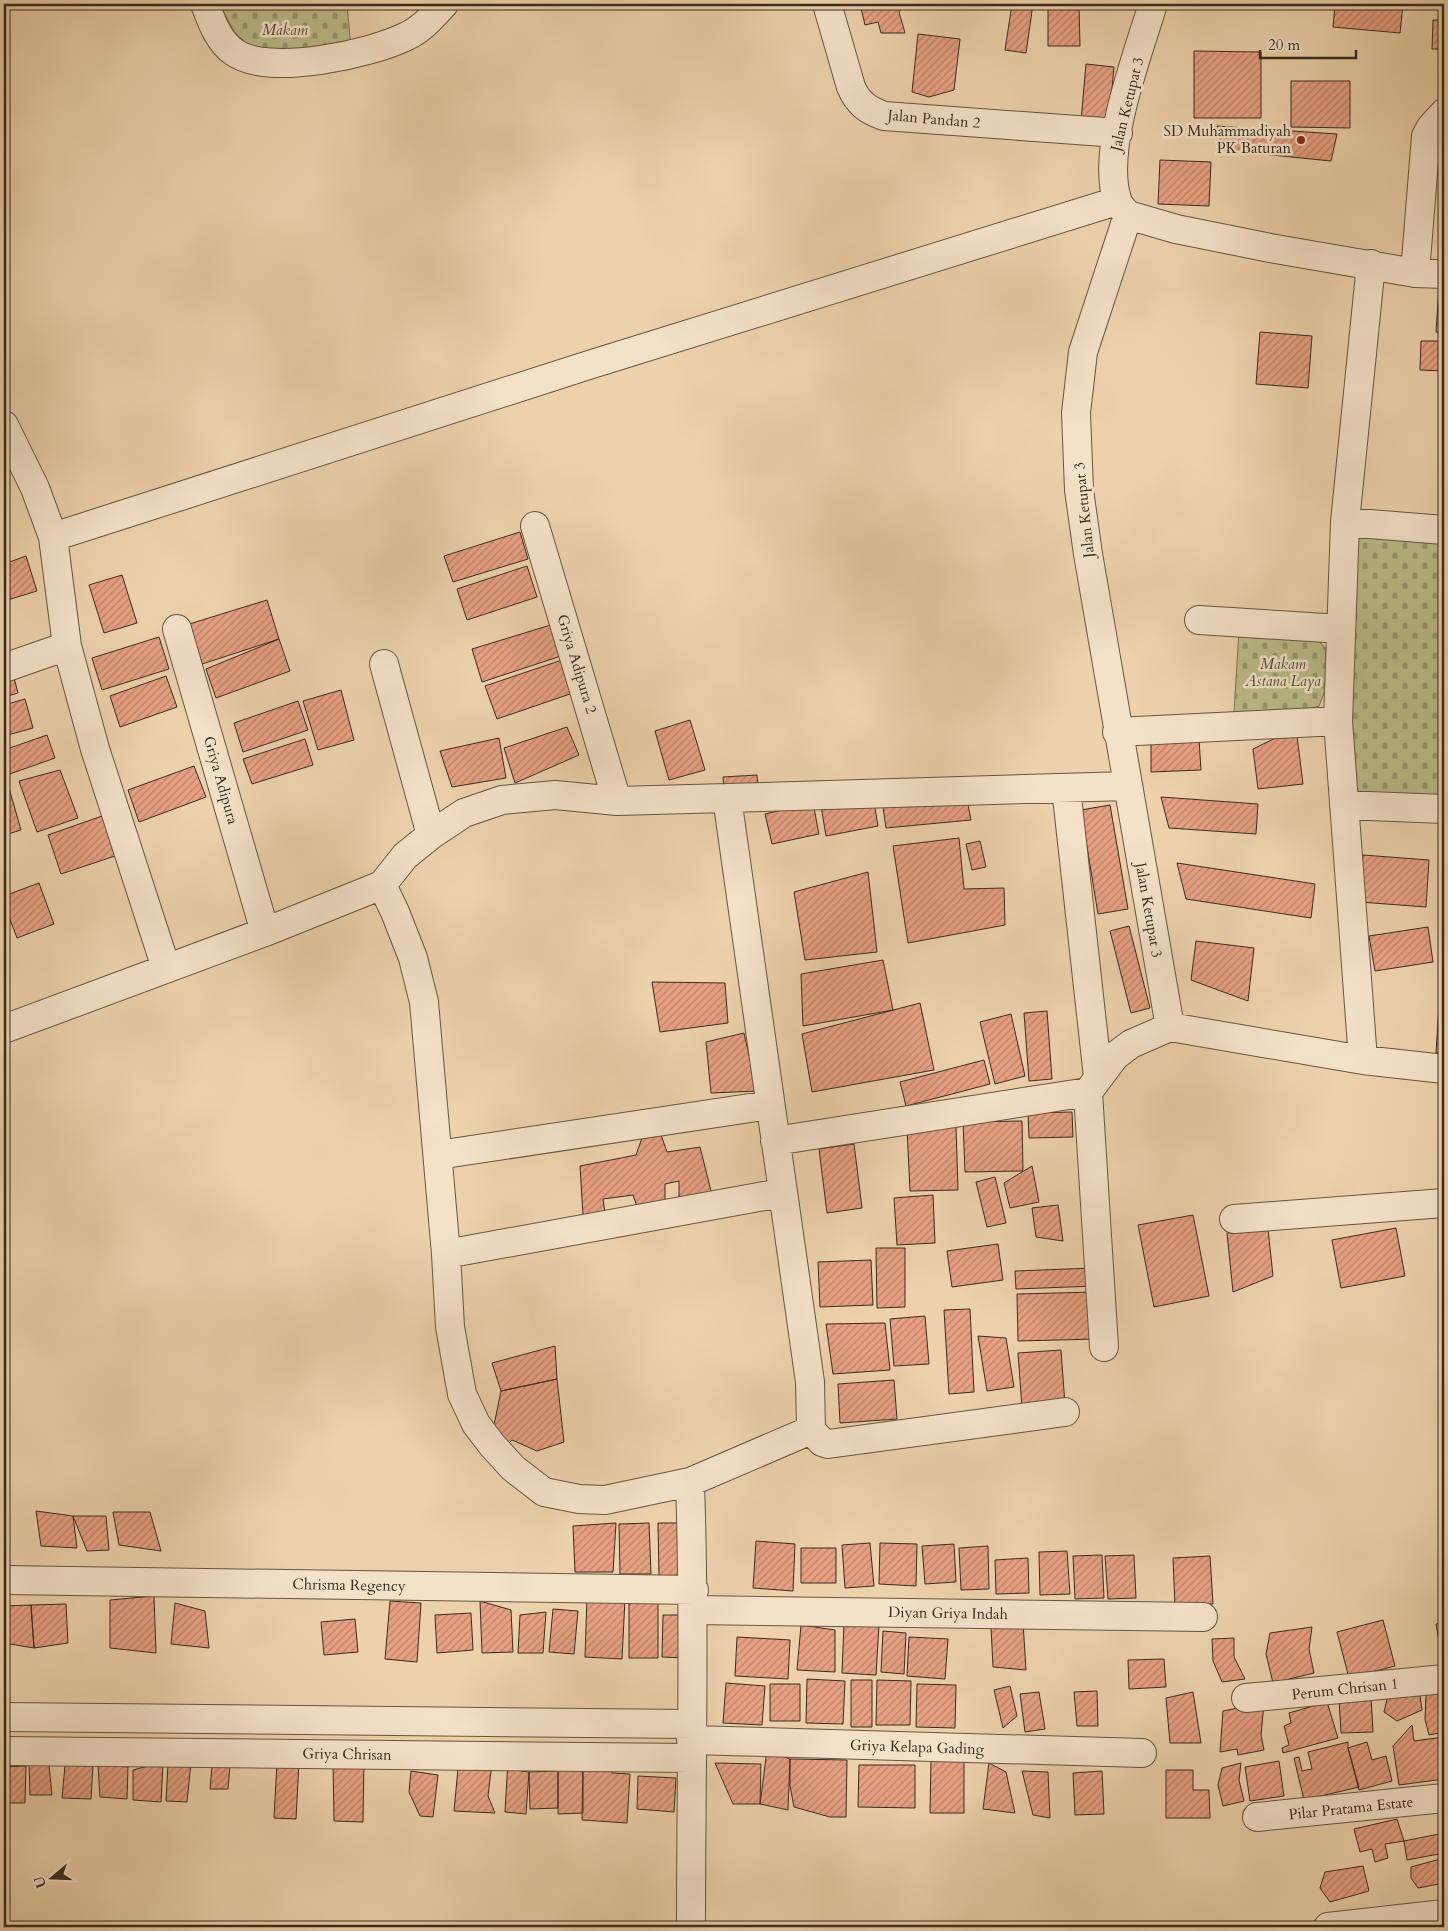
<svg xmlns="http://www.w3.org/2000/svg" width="1448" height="1931" viewBox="0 0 1448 1931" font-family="Cardo,serif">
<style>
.cemetery{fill:url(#cemetery-stones);stroke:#797452}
.building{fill:url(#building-hatch);stroke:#382c1e}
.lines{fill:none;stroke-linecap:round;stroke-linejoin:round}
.minor-casing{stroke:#655541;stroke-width:30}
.minor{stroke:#f3e1c8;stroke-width:28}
.poi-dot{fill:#8f2418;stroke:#f3e1c8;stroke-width:2}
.labels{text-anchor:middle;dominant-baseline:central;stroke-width:5;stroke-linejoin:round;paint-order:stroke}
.park-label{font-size:15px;font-style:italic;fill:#524933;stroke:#f3e1c8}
.street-label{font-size:15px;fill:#382c1e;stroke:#f3e1c8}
.poi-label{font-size:15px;fill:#382c1e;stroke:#f3e1c8;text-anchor:end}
</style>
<defs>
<pattern id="cemetery-stones" width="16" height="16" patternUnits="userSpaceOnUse" patternTransform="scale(1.25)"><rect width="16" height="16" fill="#babb87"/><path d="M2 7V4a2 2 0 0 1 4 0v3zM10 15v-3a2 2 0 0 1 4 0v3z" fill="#98986e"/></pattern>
<pattern id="building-hatch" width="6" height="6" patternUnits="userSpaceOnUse" patternTransform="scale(1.25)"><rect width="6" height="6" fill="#e7a082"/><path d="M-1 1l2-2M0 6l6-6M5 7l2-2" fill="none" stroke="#bc836a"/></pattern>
</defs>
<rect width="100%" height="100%" fill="#ecd1ab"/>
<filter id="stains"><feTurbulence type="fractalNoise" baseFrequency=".004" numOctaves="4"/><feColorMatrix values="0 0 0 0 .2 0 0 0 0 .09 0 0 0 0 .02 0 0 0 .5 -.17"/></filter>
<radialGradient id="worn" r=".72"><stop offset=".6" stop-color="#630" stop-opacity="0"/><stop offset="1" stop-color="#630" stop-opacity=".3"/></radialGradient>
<!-- cemetery -->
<path class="cemetery" d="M219,4H347L351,48L312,55L251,47L235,33Z
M1358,529L1444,536V795L1358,793L1349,789Z
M1239,630L1315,636L1325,648L1328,683L1319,706L1301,712H1234Z"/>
<!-- building -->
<path class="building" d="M860,4H903L899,12L905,33H881L878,22L865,25Z
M1012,4H1033L1026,53L1005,50Z
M1335,4H1403L1400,33L1333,27Z
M1048,6H1079L1080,46H1048Z
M1433,20H1444V49H1432Z
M918,34L960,39L954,90L929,97L912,92Z
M1194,51L1261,52V118H1194Z
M1086,64L1114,67L1109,123L1081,121Z
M1291,81H1350V128L1291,127Z
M1217,126L1337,134L1331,161L1222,150Z
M1160,160L1211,162L1209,206L1158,204Z
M1439,287H1444V333L1436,332Z
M1260,332L1312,336L1308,388L1256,384Z
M1421,341H1444V371L1420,370Z
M520,532L528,559L453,582L444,556Z
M26,556L37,591L4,601V564Z
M527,566L537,597L467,620L457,589Z
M122,575L137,623L104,633L89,585Z
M267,600L279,639L199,665L186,625Z
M554,624L564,655L482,682L472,649Z
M159,637L169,669L102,690L92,658Z
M279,639L290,671L216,698L206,669Z
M562,660L573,693L497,719L485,686Z
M166,676L177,707L120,727L110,696Z
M14,678L18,693L4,697V681Z
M341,690L354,740L318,750L303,701Z
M25,699L33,728L4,736V705Z
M298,701L308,730L243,752L234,723Z
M690,720L705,770L669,780L655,731Z
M567,727L579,755L515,783L504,748Z
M1296,728L1303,784L1258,789L1253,749Z
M47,735L55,758L4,776V750Z
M499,738L506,778L452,787L440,751Z
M305,739L313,765L252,784L243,759Z
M1199,739L1201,770L1151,772V740Z
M194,766L206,797L139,822L128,790Z
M60,770L78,818L37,832L19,781Z
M757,775L758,789L724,791L723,777Z
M7,781L21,830L8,834L4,819V783Z
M966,795L971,820L886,828L882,800Z
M873,797L878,826L826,836L821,806Z
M1161,797L1258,804L1256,834L1169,828Z
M813,803L819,834L772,844L765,814Z
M1110,805L1128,909L1098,914L1081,810Z
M102,816L115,856L61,874L48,835Z
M959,838L964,889L1004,888L1005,925L908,943L893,846Z
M980,841L986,867L972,870L966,844Z
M1363,855L1429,860L1426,907L1360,902Z
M1177,863L1315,884L1311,918L1186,899Z
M868,872L877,952L805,960L794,892Z
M39,883L54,924L17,938L4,904V896Z
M1129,926L1150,1008L1131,1013L1110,931Z
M1428,927L1433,962L1375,971L1369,936Z
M1196,941L1254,948L1248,1001L1191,980Z
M883,960L893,1010L803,1026L801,974Z
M652,982L725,983L728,1023L660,1032Z
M1440,989H1444V1053H1436Z
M920,1003L934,1070L812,1092L802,1034Z
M1047,1011L1052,1079L1029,1081L1024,1013Z
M1011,1014L1025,1076L995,1084L980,1022Z
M744,1033L757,1091L711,1093L706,1042Z
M984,1060L990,1084L906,1106L900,1082Z
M1072,1112L1073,1137L1029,1138L1028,1113Z
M1022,1121L1023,1171L965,1172L963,1122Z
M956,1126L958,1190L910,1191L907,1128Z
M660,1132L667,1152L700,1147L712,1195L679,1199V1181L665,1184V1203L637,1206L633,1195L603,1199L605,1213L583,1215L580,1166L636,1155L642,1138Z
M854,1144L862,1208L827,1213L819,1149Z
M1032,1166L1039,1202L1010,1208L1004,1183Z
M995,1177L1006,1223L987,1227L976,1182Z
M933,1195L935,1243L897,1245L894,1198Z
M1058,1205L1063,1241L1036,1237L1032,1208Z
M1193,1215L1209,1296L1154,1307L1138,1225Z
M1396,1228L1405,1276L1341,1288L1332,1240Z
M1268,1229L1273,1276L1233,1292L1227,1233Z
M998,1244L1003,1280L952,1287L947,1251Z
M876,1248H905V1307L877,1308Z
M871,1260L873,1305L820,1307L818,1262Z
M1094,1268L1095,1286L1016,1289L1015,1271Z
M1095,1292L1097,1339L1018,1341L1017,1294Z
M970,1309L974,1392L949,1394L944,1310Z
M925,1316L929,1364L894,1366L890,1319Z
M885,1323L890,1370L833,1374L826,1324Z
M978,1336L1006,1338L1014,1387L987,1391Z
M555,1346L557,1379L501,1391L492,1363Z
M1061,1350L1065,1405L1022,1408L1018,1353Z
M557,1379L564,1442L537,1451L512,1440L508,1444L494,1425L501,1391Z
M894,1380L897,1419L840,1423L838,1384Z
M36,1511L73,1516L77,1548L41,1546Z
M113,1512H150L161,1551L119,1545Z
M73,1516H106L109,1550L87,1551Z
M616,1523L613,1572H575L573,1526Z
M649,1523L651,1574H620L619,1524Z
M658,1523H685L686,1575L659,1576Z
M756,1541L795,1544L793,1591L753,1588Z
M870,1543L874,1586L845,1588L842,1545Z
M880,1543L917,1544L916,1586L879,1584Z
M954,1544L956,1582L925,1584L922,1546Z
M988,1546L989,1589L961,1590L959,1548Z
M801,1548H836V1583H801Z
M1067,1551L1070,1594L1040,1595L1039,1552Z
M1102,1555L1104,1598L1075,1599L1073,1556Z
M1134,1555L1136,1598L1108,1599L1105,1556Z
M1210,1556L1213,1604L1175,1606L1173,1558Z
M1028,1558L1029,1593L996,1594L995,1560Z
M154,1596L156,1653L110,1648V1600Z
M587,1597L625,1599L622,1659L585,1657Z
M390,1601L421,1603L417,1662L385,1659Z
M480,1601L511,1610L513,1652L482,1653Z
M629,1602H658V1658H629Z
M175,1603L205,1611L209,1648L171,1644Z
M66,1604L68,1643L34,1648L31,1605Z
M31,1605L34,1648L4,1643V1606Z
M553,1609L578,1611L574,1654L549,1652Z
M546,1612L543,1653H518L520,1615Z
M471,1613L473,1650L437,1653L435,1615Z
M663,1615H686L685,1658L662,1657Z
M355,1619L358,1652L324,1655L321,1622Z
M1383,1620L1395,1666L1349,1678L1337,1632Z
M1023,1622L1026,1670L993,1667L991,1627Z
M1444,1623V1663L1443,1664L1436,1624Z
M844,1624L879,1625L876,1675L842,1673Z
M801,1625L835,1630V1672L797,1670Z
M1312,1627L1309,1649L1314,1673L1273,1683L1266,1654L1270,1633Z
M883,1631L906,1633L904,1674L881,1672Z
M737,1637L790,1640L788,1679L735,1676Z
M909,1637L948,1639L945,1679L907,1676Z
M1234,1638V1657L1245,1679L1222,1682L1213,1661L1212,1639Z
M1164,1659L1166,1687L1129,1689L1128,1660Z
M807,1679L845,1681L843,1724L806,1723Z
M851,1680H872V1727H851Z
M877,1680L911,1681L910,1725H876Z
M726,1683L765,1686L762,1725L723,1723Z
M770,1684H800V1721H770Z
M917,1684L956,1685L955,1728L916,1727Z
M1010,1686L1017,1716L1003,1728L994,1690Z
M1419,1688L1422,1710L1397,1721L1384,1712L1389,1691Z
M1444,1690V1732L1429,1735L1425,1719L1426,1695Z
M1097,1691L1098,1726H1077L1074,1692Z
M1039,1692L1045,1729L1025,1732L1020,1694Z
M1193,1692L1201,1743H1170L1166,1698Z
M1371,1697L1373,1732L1341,1733L1339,1699Z
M1327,1702L1338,1738L1283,1753L1282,1748L1289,1745L1284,1726L1291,1723L1289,1713Z
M1264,1703L1261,1735L1264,1750L1238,1755L1237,1749L1220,1752L1223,1711Z
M1412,1725L1414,1741L1444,1737V1779L1399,1785L1393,1746Z
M1348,1742V1748L1359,1787L1304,1800L1294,1758L1299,1757L1302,1771L1312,1769L1308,1752Z
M1367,1742L1372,1760L1386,1756L1392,1781L1359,1790L1348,1748Z
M767,1750L790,1759L788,1810L760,1804Z
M231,1754L228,1789H210L213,1755Z
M459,1758L492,1763L488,1796L495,1813L454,1811Z
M790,1759L847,1760L846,1817H830L794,1807L790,1786Z
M364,1760L363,1822L334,1821L333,1761Z
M508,1760L522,1761L521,1771L529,1772L526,1814L505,1812Z
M931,1760H964V1813H930Z
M613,1761L612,1773L630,1774L627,1823L582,1820L583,1762Z
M1279,1761L1284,1796L1250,1801L1245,1767Z
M29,1762L49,1765L52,1795H30Z
M163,1762L161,1802L133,1800V1770Z
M277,1762H299L296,1819L274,1818Z
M583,1762V1813L558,1814V1763Z
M191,1763L187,1802L166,1801L168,1764Z
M715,1763L761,1764L760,1804H733Z
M989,1763L1006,1772L1015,1813L983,1809Z
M1241,1763L1239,1780L1244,1801L1223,1806L1218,1785L1222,1768Z
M93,1764L91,1799L62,1798L65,1765Z
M98,1765L128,1767L127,1799L100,1797Z
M859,1765H915V1808L858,1807Z
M26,1766L25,1803H4V1767Z
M1166,1770H1193V1790H1209L1210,1818H1166Z
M411,1771L438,1775L433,1817L420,1816L409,1792Z
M558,1771V1808L530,1809L529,1772Z
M1022,1771L1048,1772L1050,1818L1033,1815Z
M1102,1771L1104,1814L1075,1815L1073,1773Z
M638,1776L676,1778L674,1812L637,1809Z
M1397,1819L1404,1841L1385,1844L1388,1858L1375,1862L1372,1849L1360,1852L1354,1829Z
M1444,1833V1853L1407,1860L1404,1841Z
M1444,1858V1883L1418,1888L1411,1878V1867Z
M1363,1866L1369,1891L1330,1902L1320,1888L1325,1872Z"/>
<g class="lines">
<!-- minor casing -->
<g class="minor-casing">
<path id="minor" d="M205,4C211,20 218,41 234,52C268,77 371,54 407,36C422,29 433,16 444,4
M827,4L851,87C858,103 867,110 884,116L1118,133
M1153,4C1138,54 1101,149 1117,199C1118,205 1124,210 1128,215L1083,352L1076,413L1079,490L1088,554L1170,1027
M1128,215L1176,229L1270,248L1415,273L1444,274
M1415,273L1426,136L1431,127L1444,113
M4,425L35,488L53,537L67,646L95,749L166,968
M1345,522L1444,530
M535,526L617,801
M53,537L592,364L1117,201
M1199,620L1341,629
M177,629L265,932
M384,664L431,835
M4,668L67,646
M1117,732L1338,721
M1066,788L1098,1077
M1344,805L1444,809
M382,885L405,856L431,835L464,813L502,800L555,795L617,801L727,798
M4,1029L265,932L382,885L395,912L413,958L424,1002L446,1254L450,1327L462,1394L476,1424L492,1445L513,1468L544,1492L579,1499L605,1500L690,1482L811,1430L810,1382L727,798L1127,786
M1363,1060L1338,721L1345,522L1371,264
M775,1141L1088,1092
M438,1155L770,1105
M1234,1219L1444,1203
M446,1254L781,1193
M1104,1347L1088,1092L1115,1056L1131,1044L1170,1027L1363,1060L1444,1069
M811,1430L822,1442L828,1444L1065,1412
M690,1482C695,1630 691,1779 691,1927
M4,1580L694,1590
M693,1610L1203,1617
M1246,1698L1444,1679
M4,1717L692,1724
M691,1740L1142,1753
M4,1751L691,1758
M1257,1817L1444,1798
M1328,1927L1444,1914"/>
</g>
<!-- minor -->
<use href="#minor" class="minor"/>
</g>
<!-- markers -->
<circle class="poi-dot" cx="1301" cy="140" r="5"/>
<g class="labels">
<!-- park labels -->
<g class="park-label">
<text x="285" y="30">Makam</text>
<text x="1283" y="664">Makam<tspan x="1283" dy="17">Astana Laya</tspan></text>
</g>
<!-- street labels -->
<g class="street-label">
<text transform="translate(1127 104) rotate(-76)">Jalan Ketupat 3</text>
<text transform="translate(934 119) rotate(5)">Jalan Pandan 2</text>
<text transform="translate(1084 510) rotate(-96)">Jalan Ketupat 3</text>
<text transform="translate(577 664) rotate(73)">Griya Adipura 2</text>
<text transform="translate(221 780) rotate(74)">Griya Adipura</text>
<text transform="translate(1149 910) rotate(80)">Jalan Ketupat 3</text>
<text transform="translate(349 1585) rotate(1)">Chrisma Regency</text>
<text transform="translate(948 1613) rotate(1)">Diyan Griya Indah</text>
<text transform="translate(1345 1689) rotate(-6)">Perum Chrisan 1</text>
<text transform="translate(917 1747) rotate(2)">Griya Kelapa Gading</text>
<text transform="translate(347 1754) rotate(1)">Griya Chrisan</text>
<text transform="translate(1351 1808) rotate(-6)">Pilar Pratama Estate</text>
</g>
<!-- poi labels -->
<g class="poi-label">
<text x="1291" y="131">SD Muhammadiyah<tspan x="1291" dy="17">PK Baturan</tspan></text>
</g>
</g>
<!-- margin -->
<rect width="1448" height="1931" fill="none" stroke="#ecd1ab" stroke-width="20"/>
<rect x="5" y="5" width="1438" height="1921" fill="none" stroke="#382c1e" stroke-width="2.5"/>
<rect x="10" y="10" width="1428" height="1911" fill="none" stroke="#382c1e"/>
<!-- north arrow -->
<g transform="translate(52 1878) rotate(251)" stroke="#f3e1c8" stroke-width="4" paint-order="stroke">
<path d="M0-4L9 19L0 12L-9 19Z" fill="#382c1e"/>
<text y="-8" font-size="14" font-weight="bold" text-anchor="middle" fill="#382c1e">U</text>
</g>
<!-- scale -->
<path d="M1260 50v8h96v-8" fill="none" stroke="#382c1e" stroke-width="2.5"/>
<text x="1268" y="50" font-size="15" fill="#382c1e" stroke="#f3e1c8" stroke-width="4" paint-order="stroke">20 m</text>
<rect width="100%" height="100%" filter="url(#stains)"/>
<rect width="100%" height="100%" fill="url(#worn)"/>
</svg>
